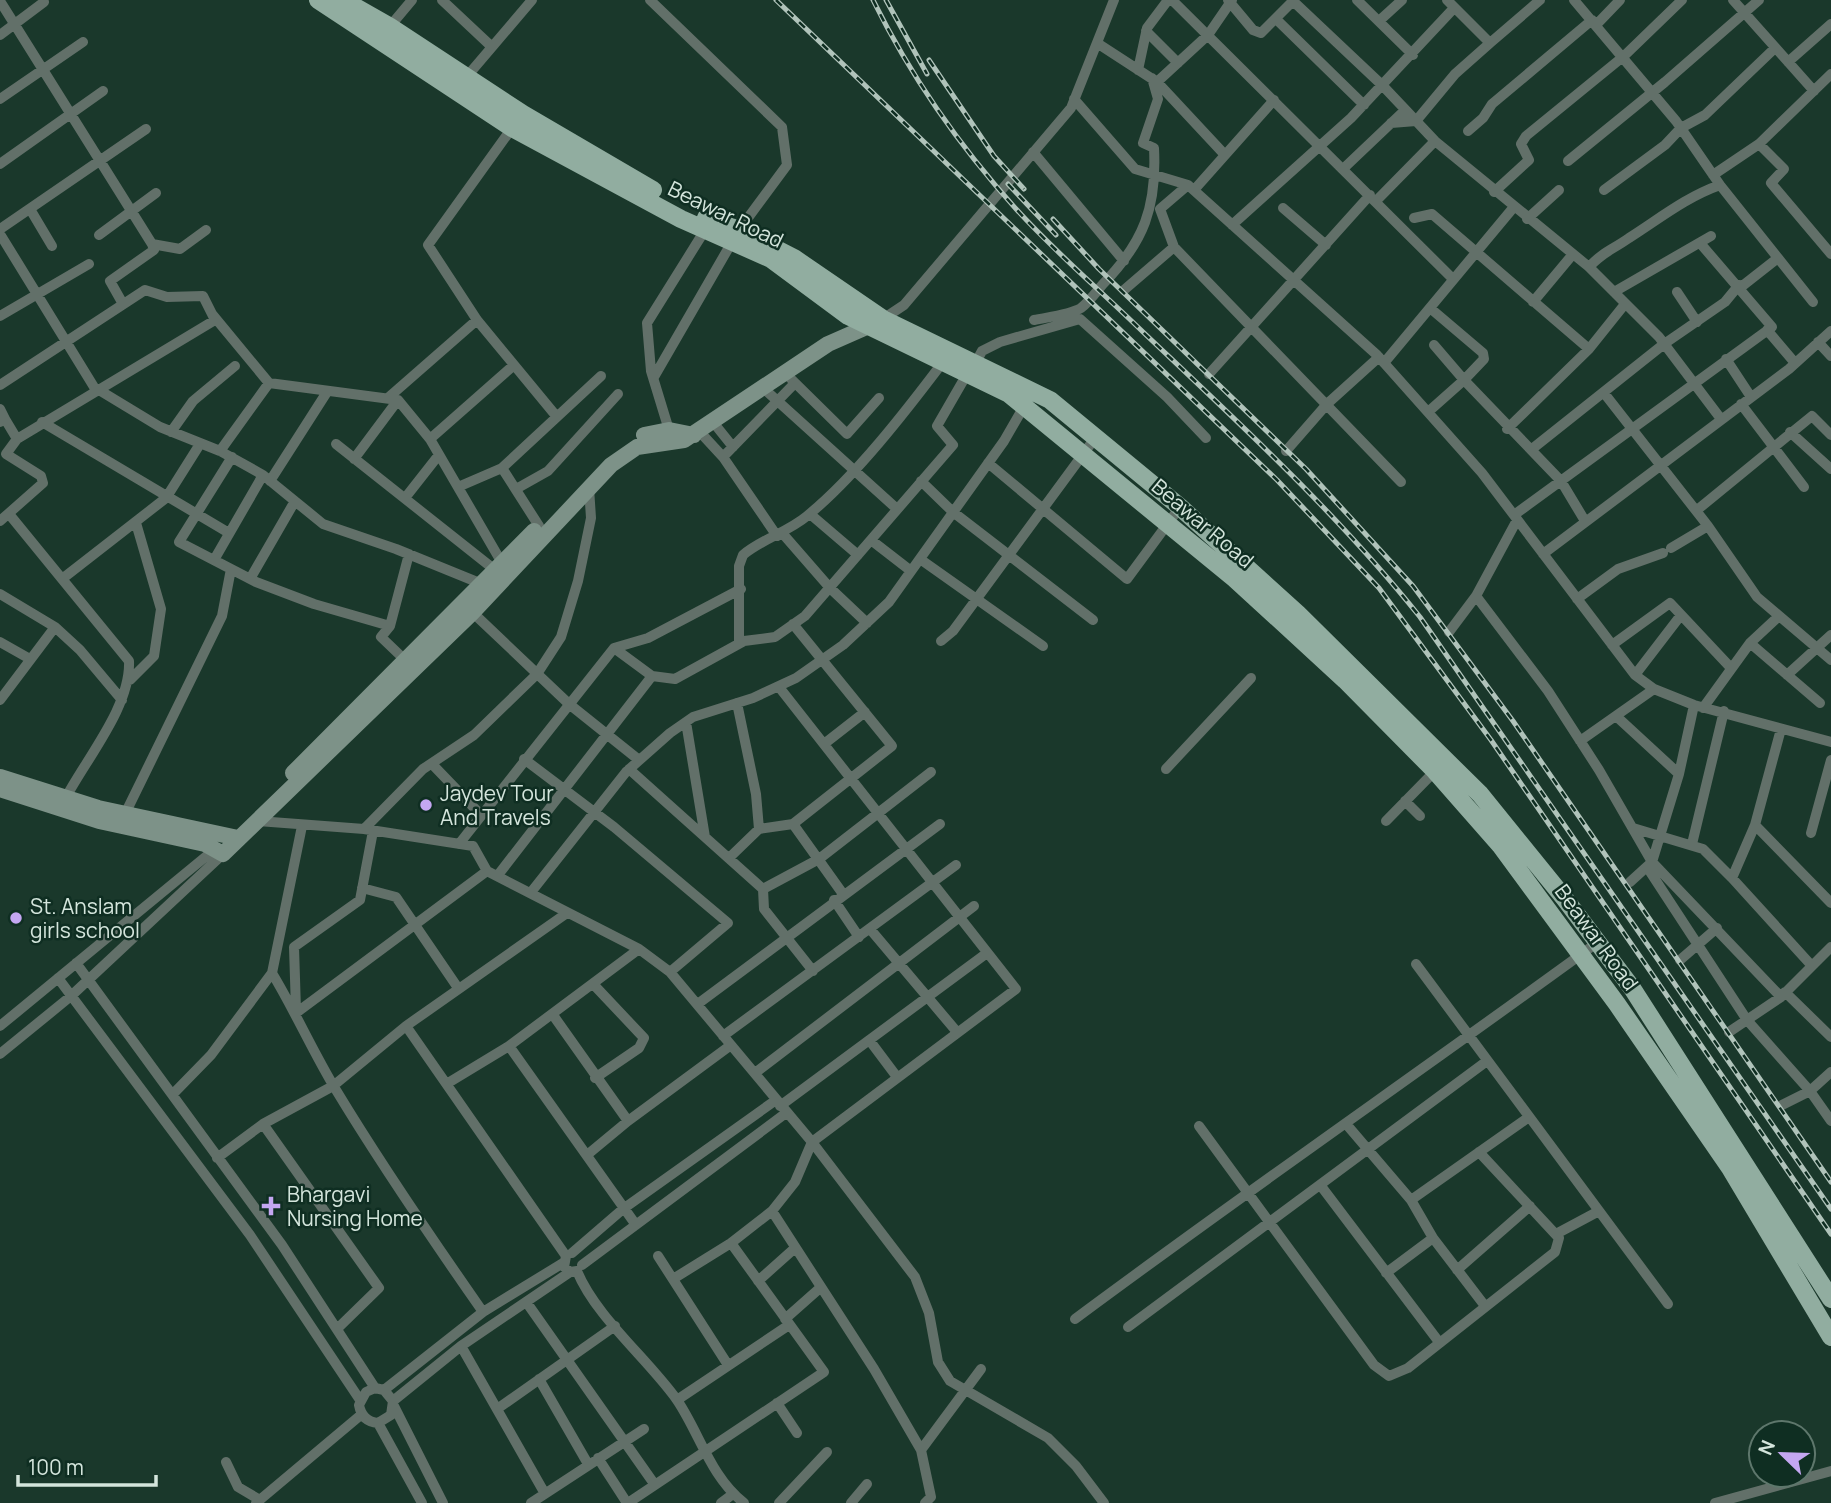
<svg xmlns="http://www.w3.org/2000/svg" width="1831" height="1503" viewBox="0 0 1831 1503" font-family="Manrope,sans-serif">
<style>
.lines{fill:none;stroke-linecap:round;stroke-linejoin:round}
.street{stroke:#627069;stroke-width:10}
.secondary{stroke:#7d9288;stroke-width:16}
.primary{stroke:#91ada0;stroke-width:18}
.rail-casing{stroke:#b0c3ba;stroke-width:5}
.rail{stroke:#0f2e22;stroke-width:2.5;stroke-dasharray:8;stroke-linecap:butt}
.poi-dot{fill:#c4a7f1;stroke:#0f2e22;stroke-width:2.5}
.labels{text-anchor:middle;dominant-baseline:central;stroke-width:5;stroke-linejoin:round;paint-order:stroke}
.street-label{font-size:21px;fill:#d4e5dc;stroke:#0f2e22}
.poi-label{font-size:21px;fill:#d4e5dc;stroke:#0f2e22;text-anchor:start}
</style>
<rect width="100%" height="100%" fill="#1a382b"/>
<g class="lines">
<!-- street -->
<path class="street" d="M442,0L492,47L463,81
M650,0L782,127L787,165L739,230
M1172,0L1453,279
M1228,0L1253,30L1261,33L1294,0
M1357,0L1413,55
M1447,0L1490,43L1540,0
M1574,0L1676,121L1720,185L1813,302
M1733,0L1814,91
M0,1L152,244L180,249L206,230
M1293,1L1383,86L1435,141L1589,267L1659,337L1721,419
M1276,19L1364,105
M1379,21L1402,0
M1596,25L1620,0
M386,31L412,0
M1146,31L1178,63
M0,35L44,2
M1097,43L1157,82L1225,155
M492,47L532,0
M1788,62L1831,24
M1138,70L1147,28L1168,0
M1157,82L1208,35L1232,0
M0,99L83,42
M1074,99L1135,169L1188,185L1377,355L1482,473L1635,675L1654,689L1694,705L1831,742
M1391,123L1416,121L1455,74L1490,43
M512,128L428,245L477,320L557,417
M1468,131L1483,118L1492,104L1592,20
M1759,144L1784,169L1771,183L1831,254
M1033,152L1124,261
M1568,161L1665,82L1759,0
M0,164L103,91
M1344,168L1405,110
M1713,175L1759,144L1831,74
M1194,190L1274,100
M1604,190L1665,145L1681,128L1705,115L1775,48
M1494,192L1529,160L1521,144L1526,136L1624,56L1682,0
M1376,201L1435,141
M1283,208L1326,245
M30,209L52,246
M1414,218L1432,214L1589,349
M1527,219L1559,190
M1232,225L1351,118L1454,8
M0,229L146,129
M0,234L94,387L160,427L220,451L263,475L323,524L396,549L482,584
M99,235L156,193
M1174,247L1401,482
M1589,267C1604,251 1612,250 1629,238C1659,219 1686,197 1720,185
M1741,287L1778,258
M1124,290L1174,247L1160,209L1188,185
M1614,292L1711,236
M1677,292L1697,322
M1533,302L1573,254
M123,304L110,281L154,250L152,244
M1430,308L1483,353L1484,359L1464,380L1434,345
M212,314L269,383L398,400L430,439L502,563
M0,316L89,264
M883,319L904,305L1071,108L1114,0
M1034,320C1048,317 1069,315 1081,308C1089,302 1097,291 1103,284C1144,242 1157,207 1154,148L1143,143L1158,99L1152,78
M1767,330L1795,363
M1818,342L1831,356
M1726,359L1751,397
M976,362L982,351L1000,342L1080,319L1167,397L1206,438
M1384,363L1513,208
M784,372L847,434L879,398
M1209,374L1370,195
M654,377L732,242
M0,385L145,290L167,297L203,296L215,320L17,439L6,454L41,476L43,483L0,521
M762,387L897,509
M1604,393L1708,526L1757,597L1831,660
M389,397L477,320
M1741,404L1804,487
M0,409L5,419L0,422
M1428,412L1464,380L1561,481L1585,521
M5,419L17,439
M42,422L229,533
M713,422L733,447
M1507,429L1589,349L1625,304
M669,430L651,371L647,323L705,230
M699,431L723,457L777,536
M171,432L193,401L235,366
M1790,432L1831,469
M430,439L514,365
M336,444L495,570
M1532,449L1664,344L1725,302L1739,285
M220,451L269,383
M1286,451L1327,404L1379,357
M232,457L179,542L256,582L314,604L390,626L409,554
M723,457L795,383
M354,459L398,400
M988,463L1127,579L1180,507
M502,468L539,526
M270,481L327,392
M921,481L953,512L1093,620
M458,487L502,468L601,376
M516,489L548,471L618,394
M405,498L438,456
M1697,510L1812,416L1831,435
M9,514L129,661C131,707 85,760 64,801
M810,514L858,555
M1514,515L1772,327L1700,243
M783,534L830,588L867,623
M871,540L911,571
M1671,548L1708,526
M1543,554L1789,369L1831,331
M920,559L1043,646
M214,560L263,475
M62,579L166,498L200,444
M250,579L295,501
M0,594L55,627L80,650L122,700
M1476,596L1548,691L1599,770L1652,862L1781,997
M1577,599L1618,569L1663,553
M470,610L569,704L639,760
M390,626L381,637L405,660
M1449,632L1476,596L1517,520
M941,641L953,631L1095,438
M0,642L30,659
M1750,643L1820,703
M739,644V566L743,555C760,540 788,532 807,516C855,477 906,411 943,362
M1612,645L1670,603L1731,668
M614,648L652,676L675,679L744,641L775,637L805,616L953,445L937,426L967,374
M1635,675L1681,615
M1787,675L1831,635
M130,680L154,656L161,609L136,523
M0,700L55,627
M737,703L756,794L759,829
M1703,708L1750,643L1779,616
M1616,716L1679,774
M686,722L705,837
M1781,729L1755,825L1732,878L1812,966
M1580,741L1654,689
M824,744L865,712
M524,759L614,827L728,923L670,972
M432,764L481,815
M629,769L763,889L764,909L813,971
M1166,769L1251,678
M1405,801L1420,816
M125,814L222,616L231,569
M258,821L364,829L473,846L487,871L639,949L670,972L812,1142L915,1277L929,1313L938,1362L950,1381L1048,1438L1076,1466L1104,1503
M1386,821L1435,771
M793,824L843,894
M1755,825L1831,903
M1633,828L1703,849L1732,878
M364,829L423,769L474,735L537,674L561,637L578,581L591,518L589,488
M1811,833L1831,760
M459,844L614,648L648,638L741,589
M1692,844L1724,711
M729,858L759,829L793,824L892,746L793,624
M1647,867L1747,1020L1810,1091L1831,1121
M498,875L652,676
M1630,882L1652,862L1679,774L1694,705
M362,888L396,897L458,988
M763,889L819,859L931,772
M532,891L626,772L670,733L693,717L753,698L796,678L843,645L889,602L1004,441L1026,403
M834,900L859,937
M870,929L957,1032
M1680,960L1717,928
M76,963L282,1245L375,1388
M1416,964L1668,1304
M272,973C295,1011 313,1052 336,1090C382,1166 432,1239 483,1312
M58,978L250,1235L360,1400
M594,985L644,1038L639,1048L595,1078
M1785,992L1831,1037
M699,1003L940,824
M296,1010L294,947L360,900L373,831
M296,1013L487,871
M553,1015L628,1121
M0,1026L215,849
M406,1026L566,1256L564,1267L570,1272L577,1271
M1729,1032L1781,997L1831,947
M723,1036L956,865
M870,1041L897,1077
M509,1046L636,1225
M0,1054L71,996L223,854
M755,1073L974,906
M448,1083L509,1046L639,949
M173,1094L211,1055L272,973L302,826
M1782,1105L1810,1091L1831,1072
M780,1106L987,953
M263,1124L379,1288L338,1328
M1347,1125L1411,1200L1433,1238L1485,1306
M1199,1126L1374,1365L1389,1376L1408,1368L1555,1252L1559,1238L1479,1152
M587,1155L628,1121L731,1045
M217,1158L263,1124L333,1086L406,1026L567,913
M1321,1186L1439,1342
M1411,1200L1529,1117
M772,1211L874,1369L921,1450
M1556,1234L1599,1211
M572,1253L623,1209L776,1100
M658,1256L728,1365
M582,1265L786,1113
M1457,1270L1530,1206
M577,1271C596,1317 648,1359 677,1400C700,1434 710,1476 744,1503
M1386,1273L1433,1238
M673,1279L731,1243L772,1211L795,1182L812,1142L1016,989L779,687
M758,1281L795,1248
M527,1303L655,1485
M785,1319L820,1288
M1075,1319C1247,1191 1424,1069 1598,942
M1128,1327L1487,1061
M461,1346L544,1492
M539,1379L588,1464
M384,1390L393,1401L391,1415L378,1423C367,1422 361,1416 359,1405L366,1392L375,1388L384,1390L483,1312L563,1263
M677,1400L789,1325
M393,1401L461,1346L570,1272
M777,1403L797,1433
M394,1406L443,1503
M497,1409L615,1326
M378,1423L422,1503
M598,1458L627,1503
M226,1462L238,1487L260,1500
M256,1503L362,1414
M531,1503L644,1429
M628,1503L824,1372L731,1243
M721,1503L733,1494
M779,1503L827,1452
M851,1503L867,1484
M925,1503L931,1497L921,1450L981,1369
M1715,1503L1831,1471"/>
<!-- secondary -->
<path class="secondary" d="M644,435L669,430L694,435
M293,773L534,531
M0,777L98,808L238,838
M0,789L99,821L205,844L223,854L472,613L611,465L637,447L684,440L828,344L878,322"/>
<!-- primary -->
<path class="primary" d="M318,0L512,128L681,219L771,259L848,316L1009,394L1235,579L1345,680L1435,771L1500,845L1617,1004L1730,1168L1831,1337
M343,0L389,26L523,114L653,190
M706,218L739,230L794,258L883,319L1050,400L1180,507L1298,614L1480,794L1565,899L1632,988L1831,1299"/>
<!-- rail casing -->
<g class="rail-casing">
<path id="rail" d="M776,0L1277,480L1379,588L1491,740L1831,1234
M873,0C910,75 961,148 1017,210C1056,253 1101,291 1143,332C1239,423 1337,513 1420,617L1831,1209
M886,0L927,74
M929,60L994,156L1024,189
M1008,184L1056,235
M1053,219L1099,269L1306,469L1413,586L1513,721L1831,1182"/>
</g>
<!-- rail -->
<use href="#rail" class="rail"/>
</g>
<!-- markers -->
<g class="poi-dot">
<circle cx="426" cy="805" r="7"/>
<circle cx="16" cy="918" r="7"/>
<path d="M267.5 1195.5h7v7h7v7h-7v7h-7v-7h-7v-7h7z"/>
</g>
<g class="labels">
<!-- street labels -->
<g class="street-label">
<text transform="translate(726 214) rotate(26)">Beawar Road</text>
<text transform="translate(1203 523) rotate(40)">Beawar Road</text>
<text transform="translate(1597 937) rotate(54)">Beawar Road</text>
</g>
<!-- poi labels -->
<g class="poi-label">
<text x="440" y="793">Jaydev Tour<tspan x="440" dy="24">And Travels</tspan></text>
<text x="30" y="906">St. Anslam<tspan x="30" dy="24">girls school</tspan></text>
<text x="287" y="1194">Bhargavi<tspan x="287" dy="24">Nursing Home</tspan></text>
</g>
</g>
<!-- north arrow -->
<g transform="translate(1782 1454) rotate(293)"><circle r="33" fill="#0f2e22" stroke="#5e776c" stroke-width="2"/>
<path d="M0-5L12 26L0 18L-12 26Z" fill="#c4a7f1"/>
<text y="-10" font-size="19" font-weight="bold" text-anchor="middle" fill="#d4e5dc">N</text>
</g>
<!-- scale -->
<path d="M18 1475v10h138v-10" fill="none" stroke="#d4e5dc" stroke-width="3.5"/>
<text x="28" y="1475" font-size="21" fill="#d4e5dc" stroke="#0f2e22" stroke-width="5" paint-order="stroke">100 m</text>
</svg>
